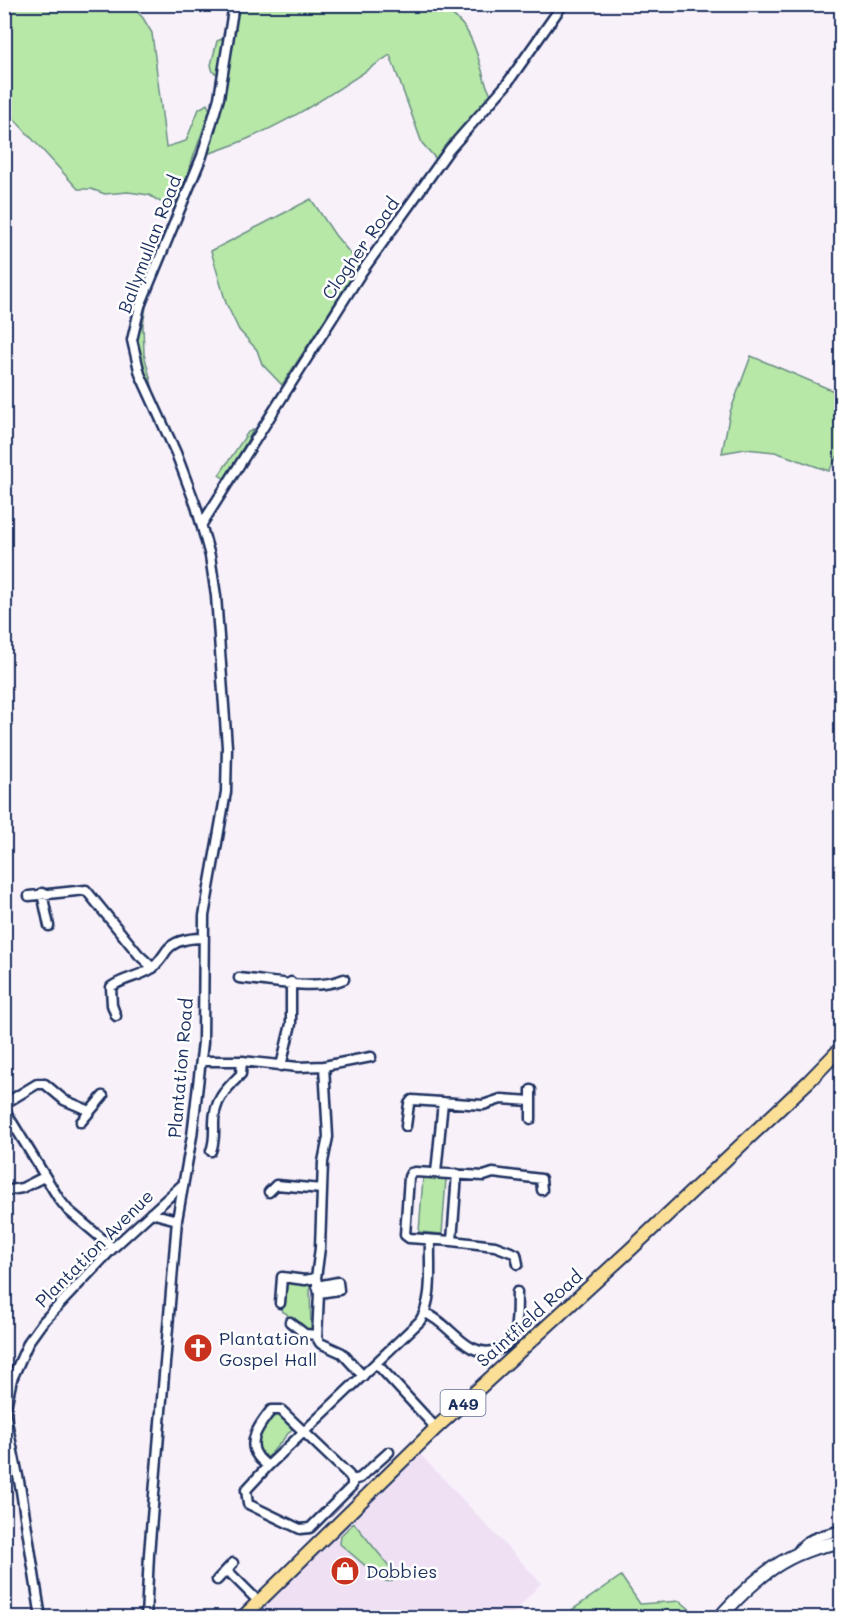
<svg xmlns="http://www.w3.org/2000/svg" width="846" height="1622" viewBox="0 0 846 1622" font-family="Mali,sans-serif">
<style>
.built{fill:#efe0f4}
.green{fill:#b7e8a8;stroke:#698c83;stroke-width:1.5}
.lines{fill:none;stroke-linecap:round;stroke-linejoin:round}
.street-casing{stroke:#1b2f5e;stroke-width:13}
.secondary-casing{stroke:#1b2f5e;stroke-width:16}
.primary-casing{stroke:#1b2f5e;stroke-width:16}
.street{stroke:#fff;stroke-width:8}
.secondary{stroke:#fff;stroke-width:12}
.primary{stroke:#fbdf96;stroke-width:12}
.labels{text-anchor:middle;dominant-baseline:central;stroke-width:5;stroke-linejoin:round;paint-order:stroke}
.shield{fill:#fff;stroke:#5f6d8e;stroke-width:1.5}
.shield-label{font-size:16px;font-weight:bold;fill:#1b2f5e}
.street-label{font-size:18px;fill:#1b2f5e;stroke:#fff}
.poi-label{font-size:18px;fill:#1b2f5e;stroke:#fff;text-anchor:start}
</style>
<rect width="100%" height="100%" fill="#f8f1fa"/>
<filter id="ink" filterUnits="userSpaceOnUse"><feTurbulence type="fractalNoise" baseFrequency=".0167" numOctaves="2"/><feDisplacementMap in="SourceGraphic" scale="12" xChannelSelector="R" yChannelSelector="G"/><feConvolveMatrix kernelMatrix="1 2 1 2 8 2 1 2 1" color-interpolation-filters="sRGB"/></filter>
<g filter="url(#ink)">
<!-- built -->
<path class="built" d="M420,1454L541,1583L510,1617L253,1618Z"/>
<!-- green -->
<path class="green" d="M4,5H131L143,18L152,33L166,147L186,141L199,109L207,104L210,110L186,178L172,209L149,195L128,192L105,194L91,189H78L5,109Z
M236,5H439C466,22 472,36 481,67C484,76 485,86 491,94L437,160L422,143L390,55C329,96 275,133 204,155C221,106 234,57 236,5Z
M224,38L219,75L213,72L211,65L217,41Z
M311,199L335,235L360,265L282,385L262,364L257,350L239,330L226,303L211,251Z
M147,301L143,325L144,354L153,389C133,353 134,339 147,301Z
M751,356L841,394V456L837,457L829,471L775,452L745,449L722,453L730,412Z
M253,430L225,479L219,475L248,432Z
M423,1177L446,1179L442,1234L419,1232Z
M289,1282L310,1284L311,1332L289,1318L286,1313L283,1312L281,1305L285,1283Z
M279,1415L292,1429L268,1457L263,1455L258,1448C260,1434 263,1419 279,1415Z
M354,1523L398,1577C393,1583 389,1582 382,1580L340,1544L341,1535Z
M621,1576L640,1604L680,1601L699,1617H578L572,1610Z"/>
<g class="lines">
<!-- street casing -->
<g class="street-casing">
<path id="street" d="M202,524L361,273L449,150L506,85L563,4
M42,893L49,926
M29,896L86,890L139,955L153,968
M239,978C271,981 316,991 344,979
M116,1016L112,1005L111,987C123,978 138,977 151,969C158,964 162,957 167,950C175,940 190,938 203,938
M201,1061H242L298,1067L324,1066L371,1057
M281,1066L291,1024V982
M324,1066L328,1137L323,1162L320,1248L316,1278L319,1293L317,1338L320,1343L342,1353L363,1376
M531,1090V1119
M4,1104L37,1084H45L64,1100L90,1111
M4,1109L59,1199L68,1210L113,1248
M81,1122L103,1096
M406,1126L409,1104L412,1100L483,1105L501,1099L531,1101
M211,1151C215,1141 214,1133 214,1123C214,1100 226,1089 241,1074L242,1061
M436,1173L443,1102
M457,1174L452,1241L409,1238L405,1235L409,1177L411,1173L415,1172L484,1176L493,1173L541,1179L542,1190
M4,1191L22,1188L44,1177
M269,1192L276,1185L322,1189
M151,1213L177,1220
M452,1241L495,1246L516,1254L518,1264
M317,1286L338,1282L339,1290L319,1293
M280,1303L282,1277L305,1280L316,1278
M425,1313C451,1323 466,1360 497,1350C521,1343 516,1313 517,1292
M290,1322L305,1334L317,1335
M376,1363L436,1428
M268,1466C264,1463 259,1459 257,1455C246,1440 263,1421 271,1410H281L349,1475L352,1480L360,1478L389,1452
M352,1480V1486L310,1528L300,1529L248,1504L246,1490L268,1466L420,1321C434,1298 429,1267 430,1240
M797,1554C802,1538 827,1534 842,1530
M227,1570L258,1601
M217,1580L233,1563
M41,1618L21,1491L5,1412L12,1379L29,1341L42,1323L113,1248L182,1185
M146,1618L149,1554L177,1220L192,1136L203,1042L204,916L226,792L227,747L216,596L210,556L196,506L176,453L140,374L132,340L140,306L202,156L219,98L234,4"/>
</g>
<!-- secondary casing -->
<g class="secondary-casing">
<path id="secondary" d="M719,1618C755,1578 787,1549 842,1542"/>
</g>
<!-- primary casing -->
<g class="primary-casing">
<path id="primary" d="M242,1618L436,1428L632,1248L809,1081L842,1047"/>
</g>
<!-- street -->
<use href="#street" class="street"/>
<!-- secondary -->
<use href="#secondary" class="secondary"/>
<!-- primary -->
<use href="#primary" class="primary"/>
</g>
</g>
<!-- icons -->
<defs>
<g id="church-disc" transform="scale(1.5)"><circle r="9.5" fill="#c8321e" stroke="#fff"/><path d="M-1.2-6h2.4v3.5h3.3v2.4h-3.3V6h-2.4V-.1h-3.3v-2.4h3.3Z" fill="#fff"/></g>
<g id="shop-disc" transform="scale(1.5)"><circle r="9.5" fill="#c8321e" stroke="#fff"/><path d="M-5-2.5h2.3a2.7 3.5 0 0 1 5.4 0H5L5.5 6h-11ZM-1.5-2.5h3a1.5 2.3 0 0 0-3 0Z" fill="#fff"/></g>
</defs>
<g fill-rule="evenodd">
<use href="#church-disc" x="198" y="1348"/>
<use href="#shop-disc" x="345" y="1571"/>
</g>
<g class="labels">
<!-- shield labels -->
<rect class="shield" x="440.5" y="1390" width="45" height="26" rx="4.5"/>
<g class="shield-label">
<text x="463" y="1403">A49</text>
</g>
<!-- street labels -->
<g class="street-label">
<text transform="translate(149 244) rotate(-69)">Ballymullan Road</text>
<text transform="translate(360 248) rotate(-55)">Clogher Road</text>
<text transform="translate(180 1068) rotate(-85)">Plantation Road</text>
<text transform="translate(94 1248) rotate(-45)">Plantation Avenue</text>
<text transform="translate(529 1318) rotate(-42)">Saintfield Road</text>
</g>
<!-- poi labels -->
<g class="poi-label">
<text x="219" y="1338">Plantation<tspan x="219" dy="21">Gospel Hall</tspan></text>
<text x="366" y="1571">Dobbies</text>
</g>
</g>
<!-- margin -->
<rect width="846" height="1622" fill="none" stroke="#fff" stroke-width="24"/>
<rect x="12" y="12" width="822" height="1598" fill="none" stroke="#1b2f5e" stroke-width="2" filter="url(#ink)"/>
</svg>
